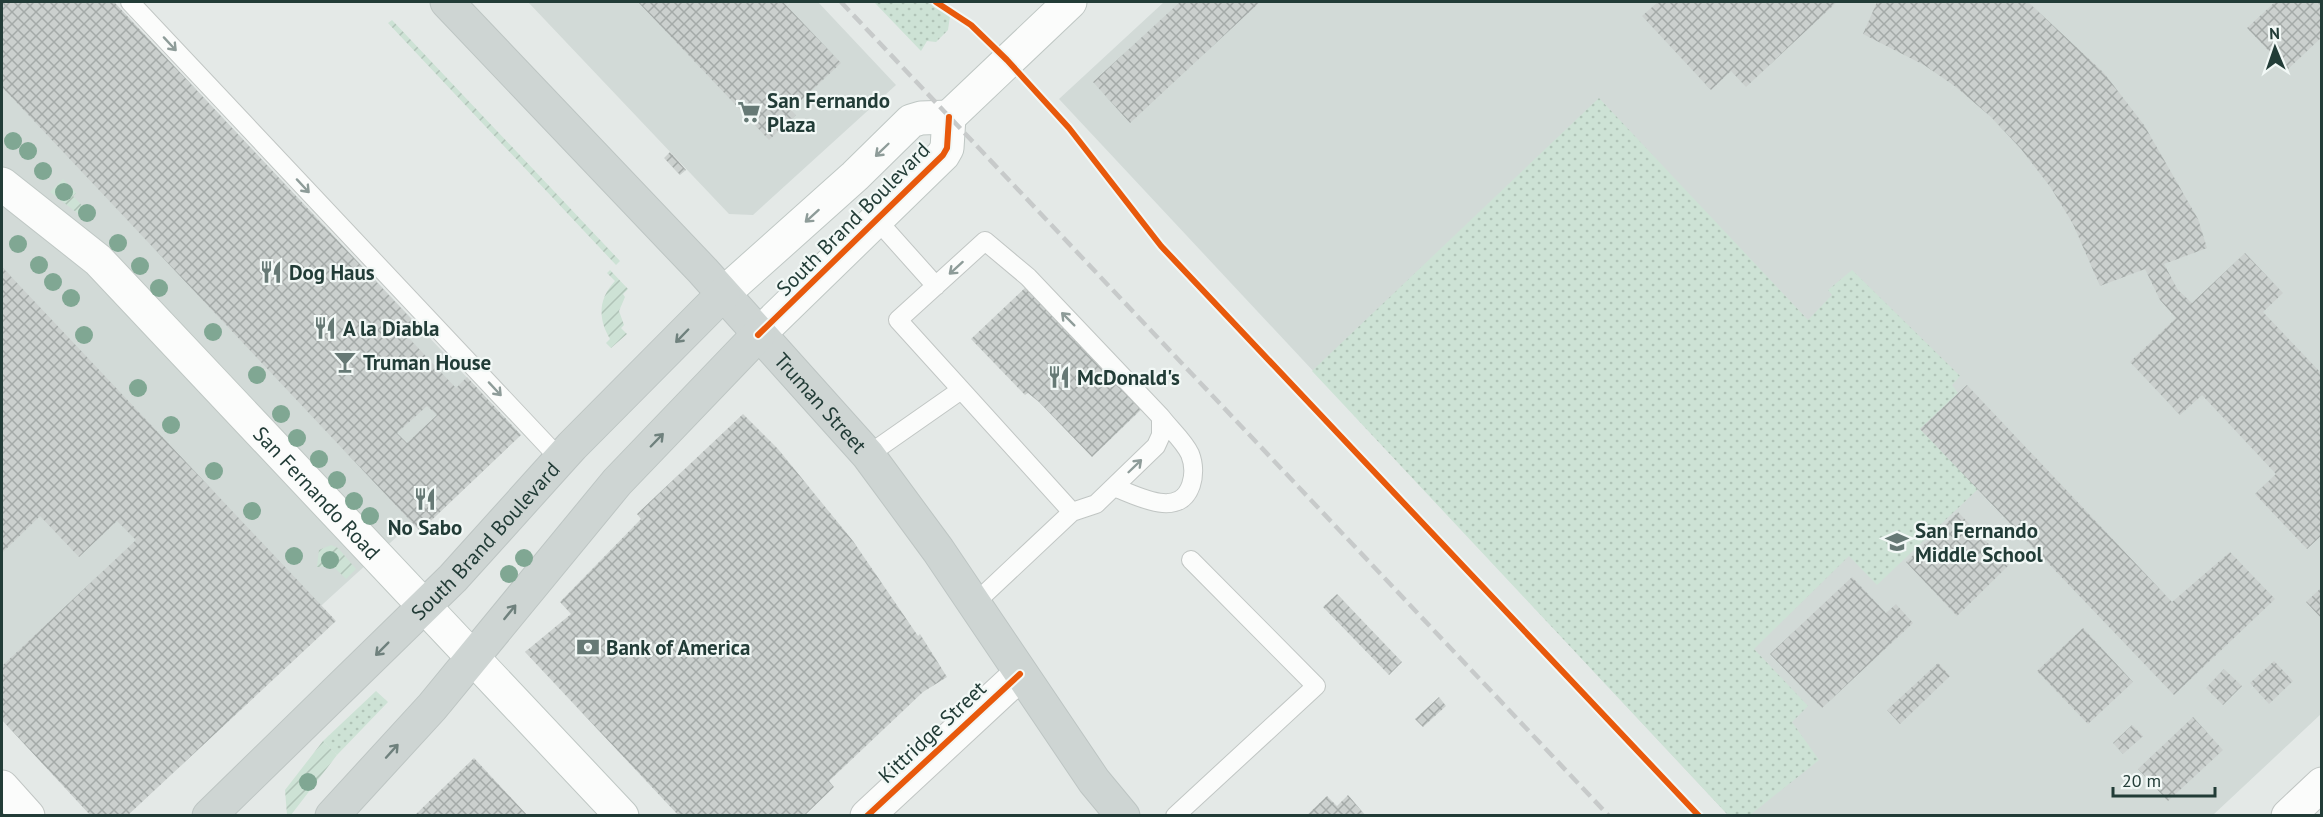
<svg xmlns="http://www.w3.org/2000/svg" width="2323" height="817" viewBox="0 0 2323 817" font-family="'PT Sans',sans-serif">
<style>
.built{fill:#d2dad7}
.grass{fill:url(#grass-dots)}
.garden{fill:url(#garden-furrows)}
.building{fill:url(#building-cross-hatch);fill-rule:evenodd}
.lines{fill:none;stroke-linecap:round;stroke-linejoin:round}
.lane-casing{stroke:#c1c6c4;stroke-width:20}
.street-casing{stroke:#c1c6c4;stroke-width:35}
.secondary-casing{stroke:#bfc7c4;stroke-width:35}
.primary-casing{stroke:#bdc5c3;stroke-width:35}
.lane{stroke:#fbfcfb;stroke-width:18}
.street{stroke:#fbfcfb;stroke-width:33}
.secondary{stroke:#fbfcfb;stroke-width:33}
.primary{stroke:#ced5d3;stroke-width:33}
.rail{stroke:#c7caca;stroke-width:4.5;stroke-dasharray:12 6;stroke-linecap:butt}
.cycleway-casing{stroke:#f2f8f6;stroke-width:10}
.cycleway{stroke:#e8590c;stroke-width:6}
.tree{fill:#80a793}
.oneway{stroke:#8e9c99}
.oneway2{stroke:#6f817d}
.labels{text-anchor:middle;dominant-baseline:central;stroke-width:4.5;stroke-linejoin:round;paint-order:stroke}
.poi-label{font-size:21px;font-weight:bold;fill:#223c37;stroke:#f2f8f6;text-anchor:start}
.street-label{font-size:21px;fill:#223c37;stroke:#f2f8f6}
</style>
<defs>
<pattern id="grass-dots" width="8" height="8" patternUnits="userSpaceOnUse" patternTransform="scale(1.5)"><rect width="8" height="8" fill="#cde2d5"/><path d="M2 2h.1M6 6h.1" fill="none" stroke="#b0c3b7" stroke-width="1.8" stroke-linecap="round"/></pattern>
<pattern id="garden-furrows" width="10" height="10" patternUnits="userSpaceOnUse" patternTransform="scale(1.5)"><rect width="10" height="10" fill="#cde2d5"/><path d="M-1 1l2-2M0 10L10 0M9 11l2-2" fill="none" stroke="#b0c3b7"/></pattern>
<pattern id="building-cross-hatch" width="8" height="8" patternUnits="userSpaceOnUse" patternTransform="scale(1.5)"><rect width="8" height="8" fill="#cbd0ce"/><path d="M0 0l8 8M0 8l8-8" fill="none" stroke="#a4aaa8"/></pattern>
</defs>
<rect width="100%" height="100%" fill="#e4e9e7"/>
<!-- built -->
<path class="built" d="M2,2H114L521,435L420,531L412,523L91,815L2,720Z
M528,2H818L896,85L753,215L729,214Z
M1164,2H2321V714L2213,815H1728L1059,99Z"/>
<!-- grass -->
<path class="grass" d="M874,2H927L950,16L948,30L936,42L927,41L921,51Z
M1599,98L1808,320L1832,295L1828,290L1852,270L1960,376L1952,385L1958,393L1920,429L1978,489L1877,585L1849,556L1754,649L1808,706L1792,722L1819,760L1750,815H1728L1312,371Z
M376,691L388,702L337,755L323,741Z"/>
<!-- garden -->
<path class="garden" d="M392,20L620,261L616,265L388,23Z
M63,179L76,193L73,196L94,218L89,222L50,192Z
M610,270L628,289L623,294L625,297L619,311L624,325L621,328L627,334L611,348L606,343L610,339C598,319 598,299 615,281L607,273Z
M331,545L338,548L356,569L346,579L334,567H317L319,550Z
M323,741L337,755L291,815H287L285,790Z"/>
<!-- building -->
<path class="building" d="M2,2H114L415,323L404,333L456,388L467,377L521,435L420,531L2,87ZM427,406L437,415L407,443L397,433Z
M638,2H783L841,63L791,110L796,115L769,140Z
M1180,2H1260L1130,123L1093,82Z
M1658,2H1837L1746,87L1731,71L1711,90L1642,16Z
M1877,2H2028L2104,73L2144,125L2198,219L2207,248L2164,264L2178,290L2192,303L2245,253L2283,293L2263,312L2322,374V535L2307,549L2255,494L2276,474L2202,395L2180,415L2130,362L2176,318L2160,300L2145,269L2100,286L2073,224L2051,188L2021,149L1991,117L1956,87L1924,65L1863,34Z
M2275,2H2322V37L2287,70L2247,28Z
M670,152L686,170L680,175L664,158Z
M2,267L336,621L127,816H91L2,720V666L136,540L117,521L79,557L40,516L2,553Z
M1027,286L1146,405L1092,457L1039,402L1028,393L1025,395L971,339Z
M1967,385L2172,602L2230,552L2275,599L2174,695L1920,429Z
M743,414L778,449L853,541L918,636L920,634L947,677L923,692L829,781L834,787L804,816H679L525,652L571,614L560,602L641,519L637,514Z
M1958,512L2009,565L1957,616L1906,562Z
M1852,577L1886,613L1896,604L1913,623L1822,708L1770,654Z
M2322,587V619L2306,602Z
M1337,594L1402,662L1389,675L1323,607Z
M2083,628L2133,682L2088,724L2037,671Z
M2274,661L2293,681L2269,704L2250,683Z
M1938,663L1950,676L1900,724L1887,710Z
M2224,669L2242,686L2223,705L2206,688Z
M1439,697L1446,706L1423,727L1415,719Z
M2193,717L2223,750L2168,801L2138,769Z
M2132,725L2143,736L2123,754L2113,743Z
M474,758L528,816H414Z
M1348,795L1366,816H1306L1327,796L1337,806Z"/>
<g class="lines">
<!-- lane casing -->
<g class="lane-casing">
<path id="lane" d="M130,2L560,459
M877,220L936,286
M868,455L961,390
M1114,487C1136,495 1179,520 1191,485C1194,476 1194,464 1190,454C1184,441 1170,429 1161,417
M974,604L1072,512L1096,504L1156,446L1161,435V417L1028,277L985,241L898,320L1072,512
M1175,816L1316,686L1191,560"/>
</g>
<!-- street casing -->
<g class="street-casing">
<path id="street" d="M2,787L28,816
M867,816L1020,674
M2288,816L2322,784"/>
</g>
<!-- secondary casing -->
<g class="secondary-casing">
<g id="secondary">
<path d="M949,117L1070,2"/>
<path id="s1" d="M2,184L98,260L622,816"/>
<path d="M723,294L855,176L911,121L921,118L949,117"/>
<path d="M758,335L943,155L947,148L949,117"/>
</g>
</g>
<!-- primary casing -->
<g class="primary-casing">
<g id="primary">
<path id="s2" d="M447,2L703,271L868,455L938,550L1094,781L1123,816"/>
<path id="s3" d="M209,816L453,578L572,446L723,294"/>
<path d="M332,816L432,707L617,482L758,335"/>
</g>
</g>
<!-- lane -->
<use href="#lane" class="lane"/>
<!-- street -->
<use href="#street" class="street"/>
<!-- secondary -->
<use href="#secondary" class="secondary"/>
<!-- primary -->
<use href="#primary" class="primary"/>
<!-- rail -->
<path class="rail" d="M841,2L1609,816"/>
<!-- cycleway casing -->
<g class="cycleway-casing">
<path id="cycleway" d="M936,2L971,25L1007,60L1069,128L1161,246L1699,816
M758,335L943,155L947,148L949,117
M867,816L1020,674"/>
</g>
<!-- cycleway -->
<use href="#cycleway" class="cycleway"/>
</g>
<!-- trees -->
<g class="tree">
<circle cx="13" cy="141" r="9"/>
<circle cx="28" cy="151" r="9"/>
<circle cx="43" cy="171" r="9"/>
<circle cx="64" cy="192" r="9"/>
<circle cx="87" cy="213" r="9"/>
<circle cx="118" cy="243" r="9"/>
<circle cx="18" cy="244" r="9"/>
<circle cx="39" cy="265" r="9"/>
<circle cx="140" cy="266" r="9"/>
<circle cx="53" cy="282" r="9"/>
<circle cx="159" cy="288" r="9"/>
<circle cx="71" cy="298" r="9"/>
<circle cx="213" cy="332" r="9"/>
<circle cx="84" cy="335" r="9"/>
<circle cx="257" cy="375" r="9"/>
<circle cx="138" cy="388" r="9"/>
<circle cx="281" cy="414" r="9"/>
<circle cx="171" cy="425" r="9"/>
<circle cx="297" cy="438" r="9"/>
<circle cx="319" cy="459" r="9"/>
<circle cx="214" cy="471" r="9"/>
<circle cx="337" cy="480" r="9"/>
<circle cx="354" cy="501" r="9"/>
<circle cx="252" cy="511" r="9"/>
<circle cx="370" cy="516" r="9"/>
<circle cx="294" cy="556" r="9"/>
<circle cx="524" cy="558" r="9"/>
<circle cx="330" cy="560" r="9"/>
<circle cx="509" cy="574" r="9"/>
<circle cx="308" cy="782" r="9"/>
</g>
<!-- one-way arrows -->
<defs><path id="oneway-shaft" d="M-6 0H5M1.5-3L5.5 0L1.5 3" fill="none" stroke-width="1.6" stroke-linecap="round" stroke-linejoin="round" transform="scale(1.5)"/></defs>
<g class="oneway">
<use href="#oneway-shaft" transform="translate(170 44) rotate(47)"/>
<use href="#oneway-shaft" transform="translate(882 150) rotate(136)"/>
<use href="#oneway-shaft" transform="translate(303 186) rotate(47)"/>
<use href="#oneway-shaft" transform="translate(812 216) rotate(138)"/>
<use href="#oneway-shaft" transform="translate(956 268) rotate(138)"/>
<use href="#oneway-shaft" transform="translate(1068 319) rotate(-135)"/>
<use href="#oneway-shaft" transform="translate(495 389) rotate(47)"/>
<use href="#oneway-shaft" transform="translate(1135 466) rotate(-44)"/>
</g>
<g class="oneway2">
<use href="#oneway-shaft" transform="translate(682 336) rotate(134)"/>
<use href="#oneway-shaft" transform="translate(657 440) rotate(-46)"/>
<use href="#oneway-shaft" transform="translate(510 612) rotate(-51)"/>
<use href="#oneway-shaft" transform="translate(382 649) rotate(135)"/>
<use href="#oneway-shaft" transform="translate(392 751) rotate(-48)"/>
</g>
<!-- icons -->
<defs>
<g id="supermarket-bare" transform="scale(1.8)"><path d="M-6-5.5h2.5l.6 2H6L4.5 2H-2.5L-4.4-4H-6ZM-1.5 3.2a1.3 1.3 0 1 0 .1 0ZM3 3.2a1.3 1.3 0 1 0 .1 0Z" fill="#667975" stroke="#f2f8f6" stroke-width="2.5" paint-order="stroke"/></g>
<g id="restaurant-bare" transform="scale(1.8)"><path d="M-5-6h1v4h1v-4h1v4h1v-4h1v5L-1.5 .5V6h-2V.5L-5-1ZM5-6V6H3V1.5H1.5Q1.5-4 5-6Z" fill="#667975" stroke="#f2f8f6" stroke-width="2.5" paint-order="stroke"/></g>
<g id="bar-bare" transform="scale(1.8)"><path d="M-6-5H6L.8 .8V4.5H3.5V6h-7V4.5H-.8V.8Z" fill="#667975" stroke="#f2f8f6" stroke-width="2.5" paint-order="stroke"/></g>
<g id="school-bare" transform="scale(1.8)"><path d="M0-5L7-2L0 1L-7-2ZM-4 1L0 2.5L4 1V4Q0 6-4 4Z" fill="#667975" stroke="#f2f8f6" stroke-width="2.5" paint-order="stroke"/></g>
<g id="bank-bare" transform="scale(1.8)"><path d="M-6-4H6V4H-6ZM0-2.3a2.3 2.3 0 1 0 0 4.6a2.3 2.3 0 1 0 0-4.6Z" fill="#667975" stroke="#f2f8f6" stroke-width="2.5" paint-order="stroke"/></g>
</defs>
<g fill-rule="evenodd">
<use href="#supermarket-bare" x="749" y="112"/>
<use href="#restaurant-bare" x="271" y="272"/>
<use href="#restaurant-bare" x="325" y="328"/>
<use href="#bar-bare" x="345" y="362"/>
<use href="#restaurant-bare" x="1059" y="377"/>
<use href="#restaurant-bare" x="425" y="499"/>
<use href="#school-bare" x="1897" y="542"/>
<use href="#bank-bare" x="588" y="647"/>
</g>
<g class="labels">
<!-- poi labels -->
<g class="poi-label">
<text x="767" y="100">San Fernando<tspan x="767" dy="24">Plaza</tspan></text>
<text x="289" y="272">Dog Haus</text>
<text x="343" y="328">A la Diabla</text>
<text x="363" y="362">Truman House</text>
<text x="1077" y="377">McDonald's</text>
<text x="425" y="527" text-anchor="middle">No Sabo</text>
<text x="1915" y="530">San Fernando<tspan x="1915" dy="24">Middle School</tspan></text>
<text x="606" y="647">Bank of America</text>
</g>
<!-- street labels -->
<g class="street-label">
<text transform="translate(853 219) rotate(-45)">South Brand Boulevard</text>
<text stroke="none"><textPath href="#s2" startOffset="548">Truman Street</textPath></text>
<text stroke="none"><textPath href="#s1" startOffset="442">San Fernando Road</textPath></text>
<text stroke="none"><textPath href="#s3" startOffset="390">South Brand Boulevard</textPath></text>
<text transform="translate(932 732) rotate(-43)">Kittridge Street</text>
</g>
</g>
<!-- border -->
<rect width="2323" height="817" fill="none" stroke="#223c37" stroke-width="6"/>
<!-- north arrow -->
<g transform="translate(2275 48) rotate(358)" stroke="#f2f8f6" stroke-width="4.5" paint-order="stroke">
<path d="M0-4.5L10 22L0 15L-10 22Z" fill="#223c37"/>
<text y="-9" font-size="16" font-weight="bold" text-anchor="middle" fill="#223c37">N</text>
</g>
<!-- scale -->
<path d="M2113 787v9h102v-9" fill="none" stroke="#223c37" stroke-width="3"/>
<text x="2122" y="787" font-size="18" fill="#223c37" stroke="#f2f8f6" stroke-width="4.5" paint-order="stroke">20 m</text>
</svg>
